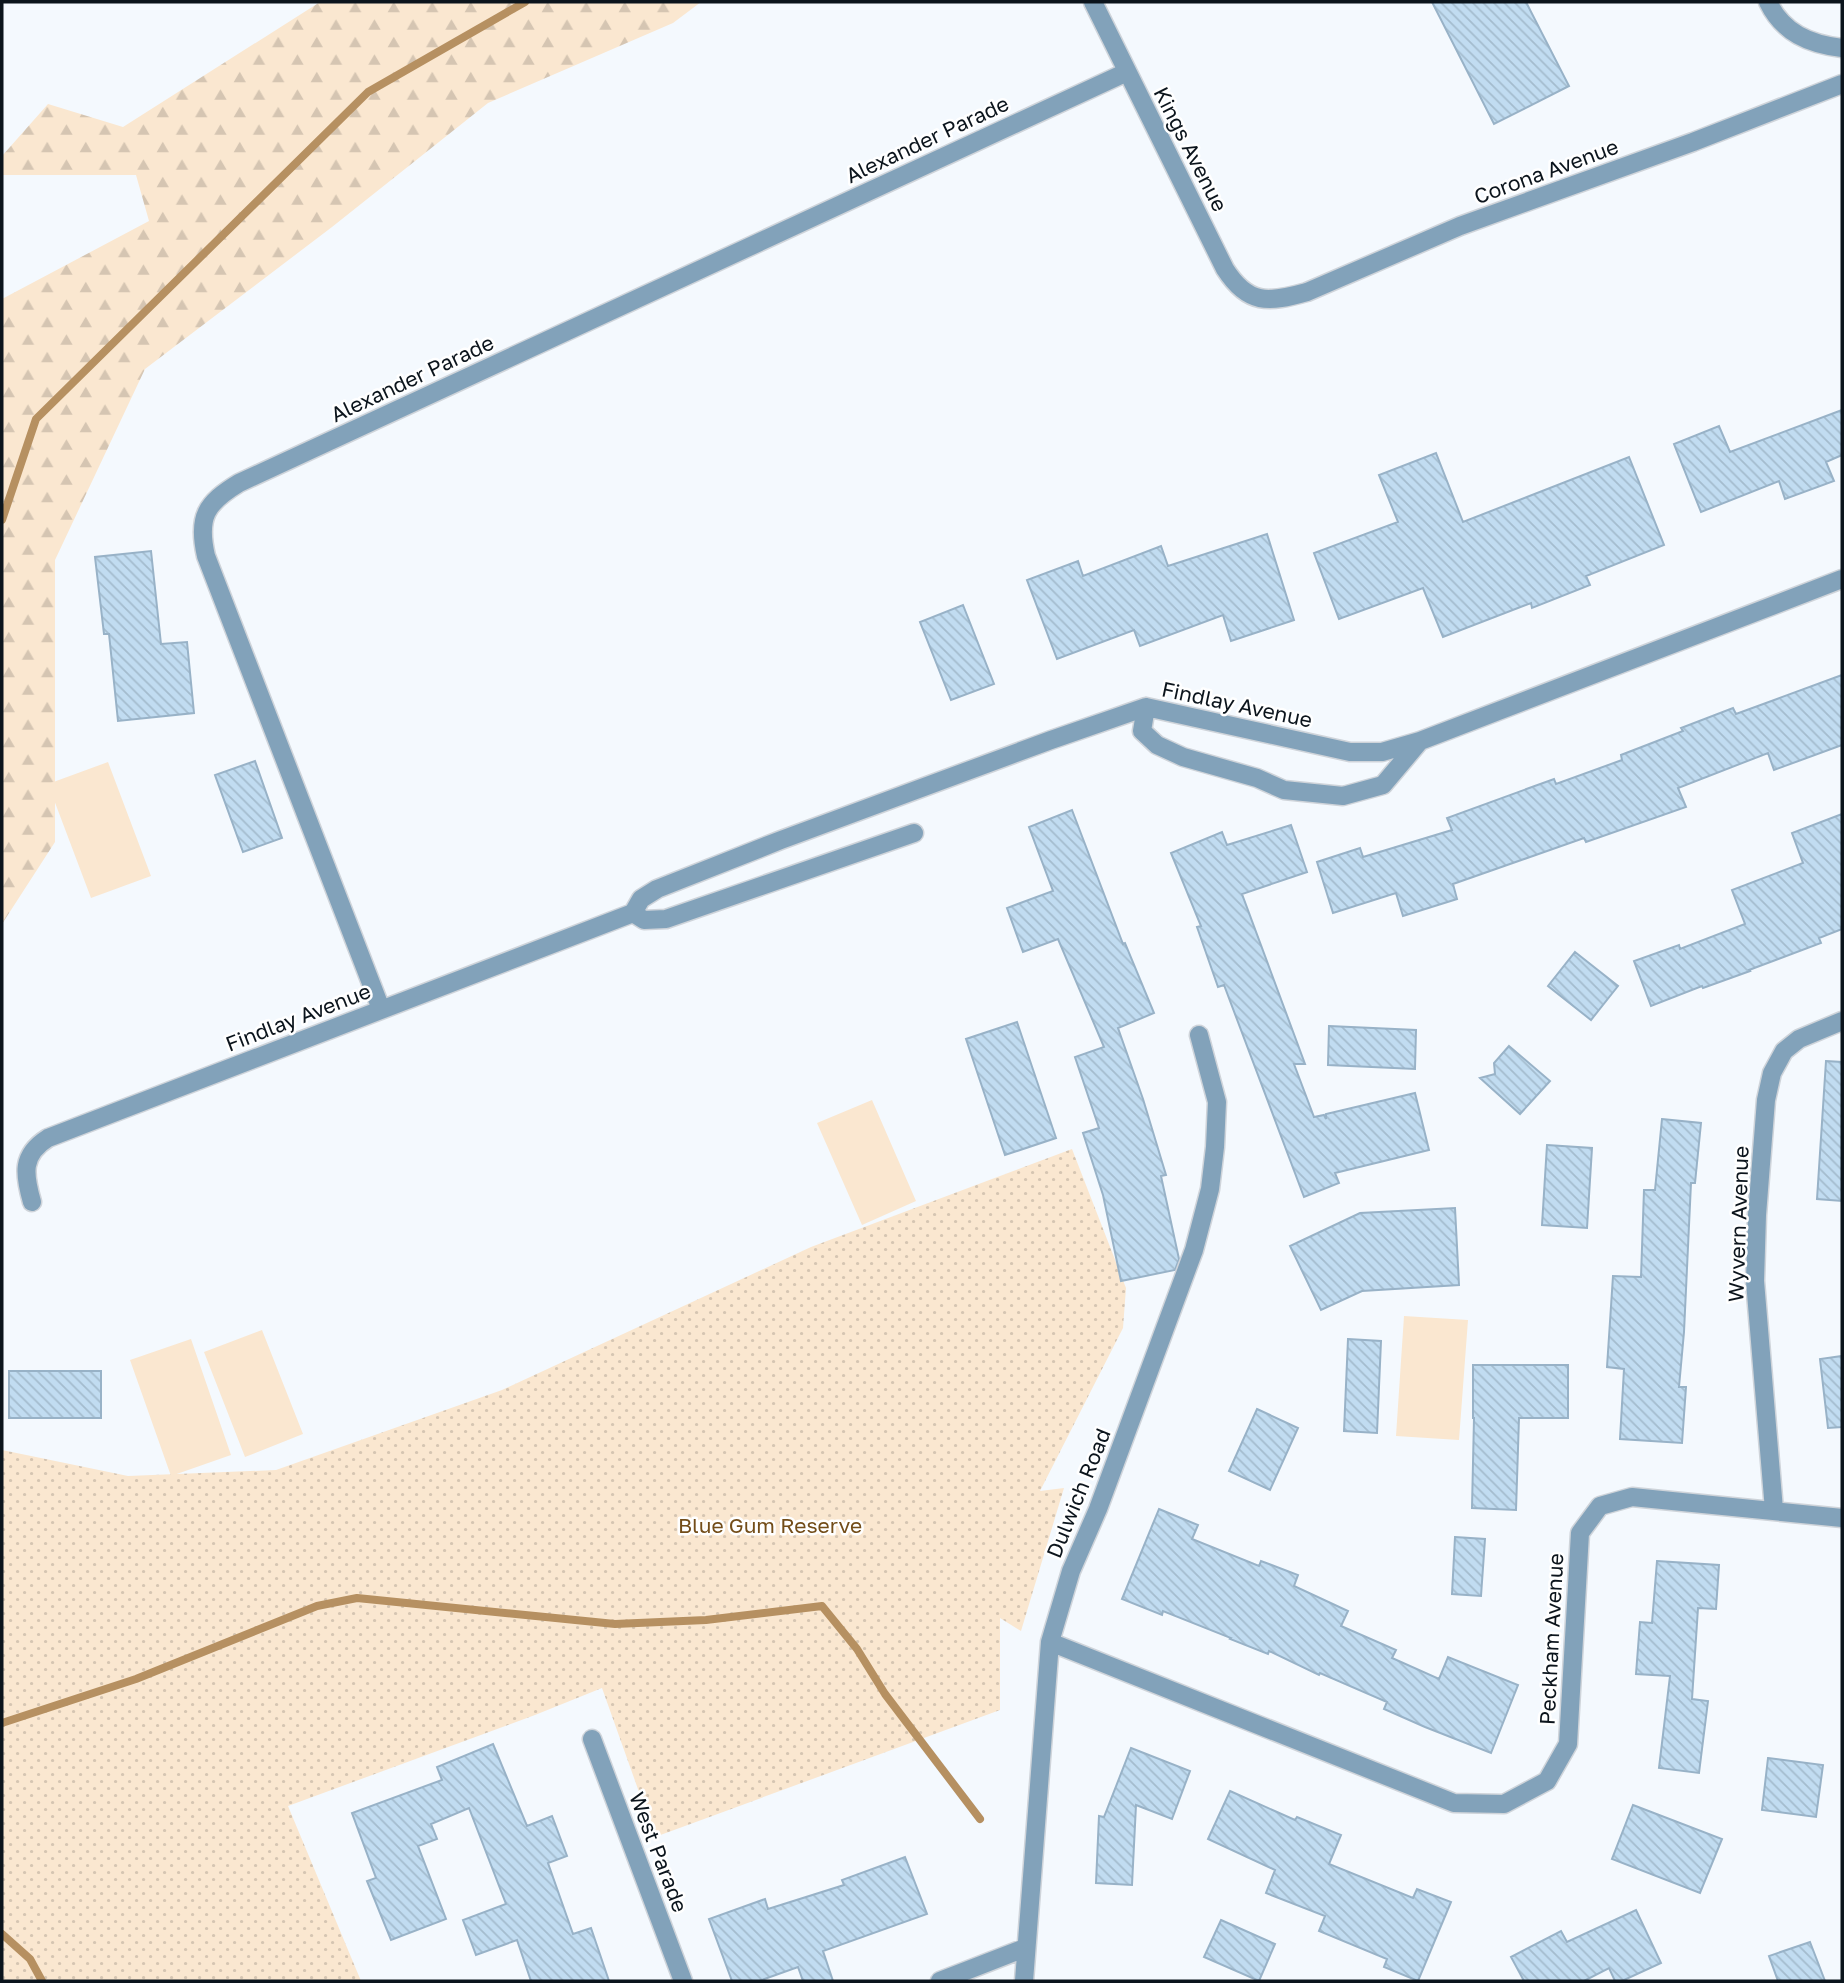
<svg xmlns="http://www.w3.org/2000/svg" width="1844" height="1983" viewBox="0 0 1844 1983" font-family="'Golos Text',sans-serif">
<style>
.forest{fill:url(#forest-firs)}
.park{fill:url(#park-dots)}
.garden{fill:#fae7d0}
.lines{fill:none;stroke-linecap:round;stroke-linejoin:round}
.stream{stroke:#b69061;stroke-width:8}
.building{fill:url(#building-back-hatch);stroke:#98b2c7;stroke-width:2}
.minor-casing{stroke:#cfd4da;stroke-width:21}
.minor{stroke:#82a2ba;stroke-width:18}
.labels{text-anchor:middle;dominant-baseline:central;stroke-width:5;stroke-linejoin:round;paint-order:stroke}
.street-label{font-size:21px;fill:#0b141c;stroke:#fff}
.park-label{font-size:21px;fill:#734d19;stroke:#fff}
</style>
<defs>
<pattern id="forest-firs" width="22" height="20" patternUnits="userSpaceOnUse" patternTransform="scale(1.75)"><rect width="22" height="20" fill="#fae7d0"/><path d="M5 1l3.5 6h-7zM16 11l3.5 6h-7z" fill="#d5c5b2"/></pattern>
<pattern id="park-dots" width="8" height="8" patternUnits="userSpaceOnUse" patternTransform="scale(1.75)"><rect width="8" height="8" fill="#fae7d0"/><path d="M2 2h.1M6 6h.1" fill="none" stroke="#d5c5b2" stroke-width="1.8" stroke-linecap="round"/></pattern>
<pattern id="building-back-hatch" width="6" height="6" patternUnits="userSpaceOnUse" patternTransform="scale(1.75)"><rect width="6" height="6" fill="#c1dcf1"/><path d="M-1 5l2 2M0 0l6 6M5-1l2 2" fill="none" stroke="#a4bcce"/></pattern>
</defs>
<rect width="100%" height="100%" fill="#f4f9fe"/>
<!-- forest -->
<path class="forest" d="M320,2H701L673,23L488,103L332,227L145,369L55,560V842L2,924V299L149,221L136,175H2V156L48,104L123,127Z"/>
<!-- park -->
<path class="park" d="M1072,1149L1126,1288L1123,1328L1040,1491L1064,1488L1021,1631L1000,1618V1710L655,1837L602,1688L535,1715L288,1806L361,1981H2V1450L128,1476L276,1470L502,1390L811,1247Z"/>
<!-- garden -->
<path class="garden" d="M108,762L151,876L91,898L48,784Z
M872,1100L916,1201L862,1225L817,1123Z
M1404,1316L1468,1320L1459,1440L1396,1436Z
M262,1330L303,1434L245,1457L204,1352Z
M191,1339L231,1455L171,1476L130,1360Z"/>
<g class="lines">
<!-- stream -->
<path class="stream" d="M2,520L36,419L368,92L525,2
M2,1723L136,1679L317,1606L357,1598L615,1624L706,1620L822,1606L857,1649L885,1694L980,1819
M2,1934L30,1959L42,1981"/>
</g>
<!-- building -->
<path class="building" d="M1432,2H1526L1569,86L1494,124Z
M1842,410V455L1826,462L1834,481L1785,499L1779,481L1701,512L1674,444L1719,426L1730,452Z
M1436,453L1463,522L1629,457L1664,545L1586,576L1590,585L1532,608L1531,603L1443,637L1423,588L1339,619L1314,553L1398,522L1379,475Z
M1267,534L1294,620L1231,641L1223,615L1140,646L1134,630L1057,659L1027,580L1078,561L1083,576L1161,546L1168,566Z
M151,551L161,644L187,642L194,713L118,721L109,634H104L95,557Z
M963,605L994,684L951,700L920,622Z
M1842,675V745L1774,770L1768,753L1678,788L1686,807L1586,842L1584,838L1453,884L1457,899L1403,916L1396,893L1333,913L1317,862L1360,848L1363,857L1452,830L1447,818L1554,779L1556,784L1622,760L1621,755L1683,731L1681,728L1733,708L1736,714Z
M255,761L282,838L243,852L215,775Z
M1072,810L1123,944L1125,943L1154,1013L1118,1028L1143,1099L1166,1175L1161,1176L1179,1259L1175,1270L1121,1281L1103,1195L1083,1133L1099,1128L1075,1057L1104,1047L1058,939L1023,952L1007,908L1053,891L1029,827Z
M1842,814V929L1819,938L1821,943L1749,970L1750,971L1703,988L1702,986L1651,1006L1634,961L1679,945L1680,949L1745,924L1732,890L1803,863L1792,833Z
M1291,825L1307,872L1242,894L1305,1064H1294L1314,1117L1324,1115L1326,1119V1114L1415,1093L1429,1150L1335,1173L1339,1183L1304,1197L1224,985L1218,987L1197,927L1201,926L1171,853L1222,832L1227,845Z
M1575,952L1618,986L1591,1020L1548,986Z
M1017,1022L1056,1138L1005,1155L966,1039Z
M1329,1026L1416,1030L1415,1069L1328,1065Z
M1509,1046L1550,1081L1520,1114L1480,1078L1495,1074L1494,1063Z
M1826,1061L1842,1062V1201L1817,1199Z
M1662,1119L1701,1123L1695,1183H1691L1684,1332L1679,1387H1686L1682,1443L1620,1439L1624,1369L1607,1367L1613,1276L1641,1277L1644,1190H1655Z
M1547,1145L1592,1148L1587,1228L1542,1225Z
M1455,1208L1459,1285L1362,1291L1321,1310L1290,1246L1360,1213Z
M1348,1339L1381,1341L1377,1433L1344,1431Z
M1842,1356V1427L1828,1428L1820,1359Z
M1473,1365H1568V1418H1519L1516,1510L1472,1508L1474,1418H1473Z
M9,1371H101V1418H9Z
M1257,1409L1298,1428L1270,1490L1229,1471Z
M1159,1509L1198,1525L1192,1539L1259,1566L1261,1561L1298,1575L1294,1586L1348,1611L1341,1626L1396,1650L1392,1658L1439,1679L1448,1657L1518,1685L1491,1753L1425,1727L1384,1709L1387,1702L1320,1673L1319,1675L1269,1651L1268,1654L1230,1639L1231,1638L1163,1611L1162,1615L1122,1599Z
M1455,1537L1485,1539L1481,1596L1452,1594Z
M1657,1561L1719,1565L1716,1609L1698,1608L1692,1699L1708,1701L1699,1773L1659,1768L1670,1676L1636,1674L1640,1622L1652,1623Z
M493,1744L527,1826L552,1816L567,1856L548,1863L573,1934L591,1928L609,1981H531L517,1940L476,1955L463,1920L506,1904L469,1808L431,1824L437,1839L418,1846L446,1919L391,1940L367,1881L376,1878L352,1813L442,1780L437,1767Z
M1131,1748L1190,1771L1172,1819L1136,1805L1132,1885L1096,1883L1099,1816L1104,1817Z
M1768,1758L1823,1765L1816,1817L1762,1810Z
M1230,1791L1295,1820L1297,1817L1341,1835L1329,1864L1413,1898L1417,1889L1451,1902L1418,1981L1384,1967L1387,1959L1319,1931L1325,1916L1266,1893L1275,1870L1208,1839Z
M1633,1805L1722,1839L1700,1893L1612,1859Z
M905,1857L927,1914L823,1951L833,1981H803L798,1967L759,1981H732L709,1919L765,1899L768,1909L844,1885L842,1880Z
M1636,1910L1661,1963L1622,1981H1615L1609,1968L1584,1981H1524L1511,1957L1561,1931L1567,1942Z
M1221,1920L1275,1944L1259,1981L1204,1957Z
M1810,1942L1825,1981H1778L1769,1956Z"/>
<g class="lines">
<!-- minor casing -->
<g class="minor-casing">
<path id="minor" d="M1093,2L1225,269C1248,305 1268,303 1307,292L1460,226L1693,142L1842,84
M1768,2C1783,33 1809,44 1842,48
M1146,707L1142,731L1157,745L1183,757L1257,778L1284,790L1343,796L1383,785L1420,741
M633,913L644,920L666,919L914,833
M381,1009L206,556C197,517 206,503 239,483L1127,72
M32,1202C24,1174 21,1155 48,1138L633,913L641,899L657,889L781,840L1051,740L1146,707L1350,752H1382L1420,741L1842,579
M1774,1510L1755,1281L1757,1215L1766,1100L1772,1073L1784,1051L1799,1039L1842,1021
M1050,1642L1454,1803L1504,1804L1547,1781L1568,1744L1580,1533L1600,1506L1632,1497L1842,1518
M592,1739L683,1981
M940,1981L1025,1948
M1024,1981L1050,1642L1071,1571L1098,1509L1194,1250L1210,1189L1215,1147L1217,1102L1199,1035"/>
</g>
<!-- minor -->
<use href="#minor" class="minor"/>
</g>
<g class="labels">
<!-- street labels -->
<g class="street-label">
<text transform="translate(927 139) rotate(-25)">Alexander Parade</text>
<text transform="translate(1191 149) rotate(63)">Kings Avenue</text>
<text transform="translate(1546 171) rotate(-20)">Corona Avenue</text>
<text transform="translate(412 378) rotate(-25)">Alexander Parade</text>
<text transform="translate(1237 704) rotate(12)">Findlay Avenue</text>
<text transform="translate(298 1017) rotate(-21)">Findlay Avenue</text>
<text transform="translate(1738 1224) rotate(-88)">Wyvern Avenue</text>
<text transform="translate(1078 1493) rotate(-68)">Dulwich Road</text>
<text transform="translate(1551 1639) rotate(-87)">Peckham Avenue</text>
<text transform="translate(659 1852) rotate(69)">West Parade</text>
</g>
<!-- park labels -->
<g class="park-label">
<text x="770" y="1525">Blue Gum Reserve</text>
</g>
</g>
<!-- border -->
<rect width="1844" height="1983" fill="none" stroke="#0b141c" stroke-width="7"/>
</svg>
